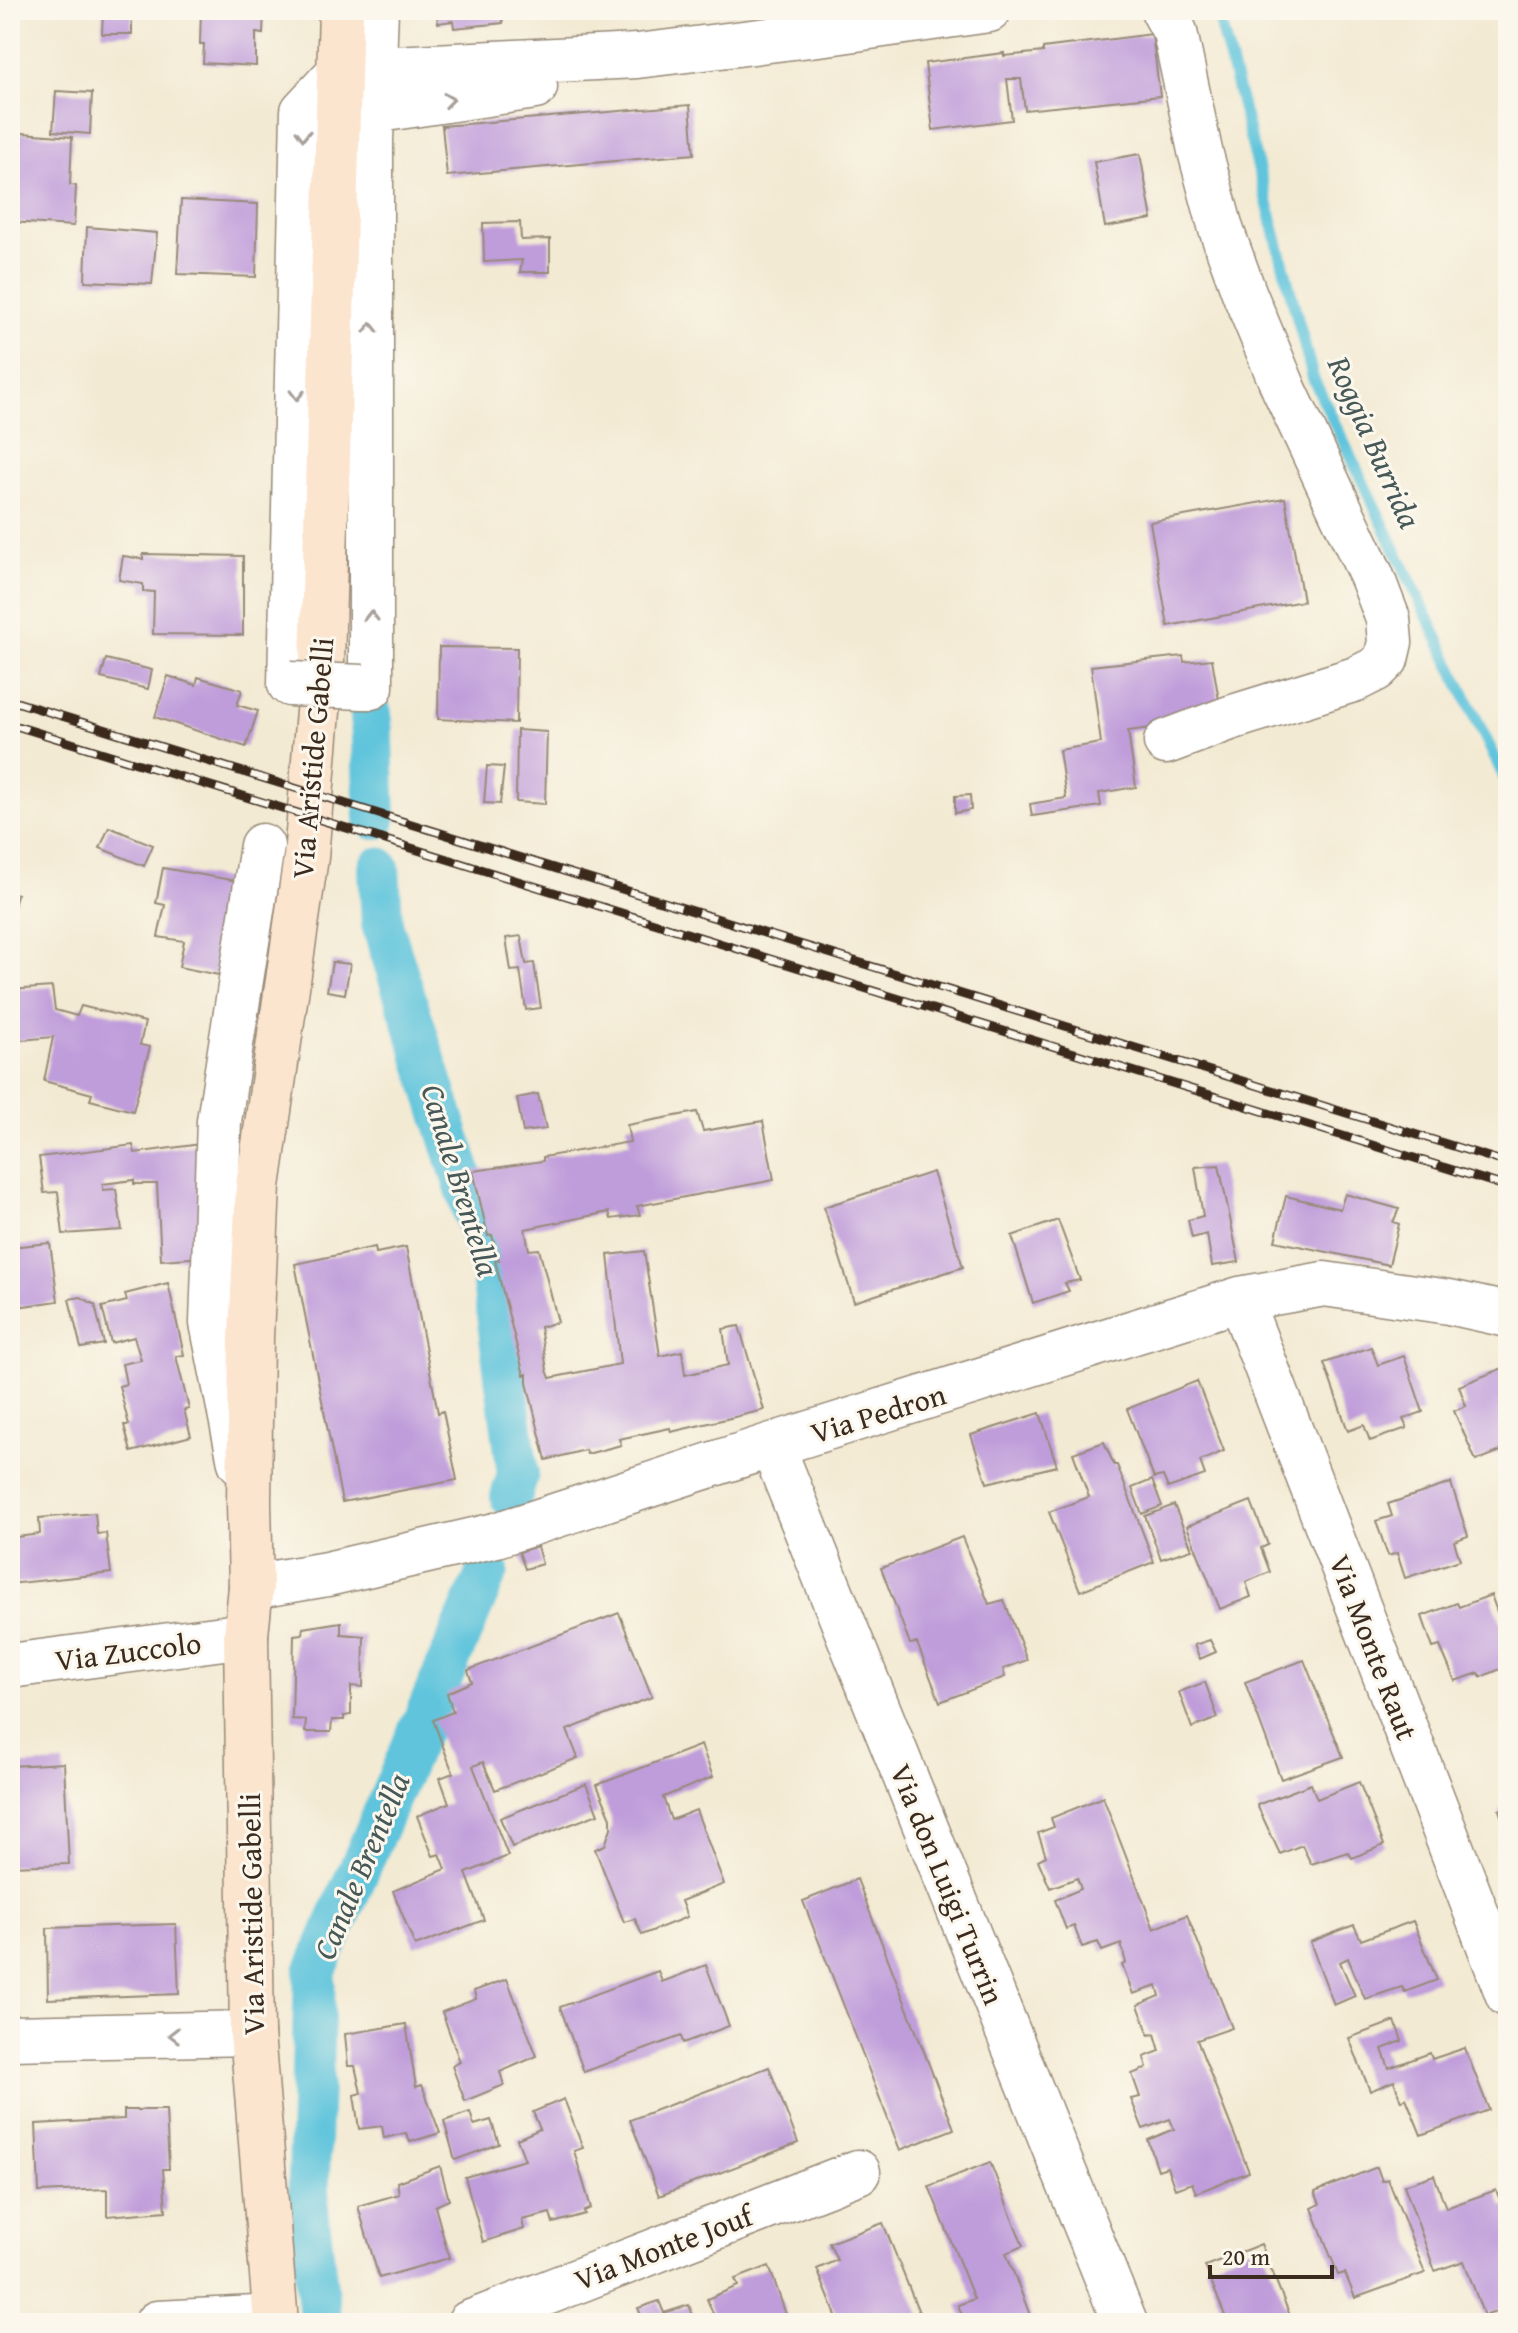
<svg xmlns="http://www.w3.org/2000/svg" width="1518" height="2333" viewBox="0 0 1518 2333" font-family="'Gentium Book Plus',serif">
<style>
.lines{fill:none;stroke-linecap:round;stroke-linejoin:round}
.stream{stroke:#5fc4dc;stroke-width:12}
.canal{stroke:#5fc4dc;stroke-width:42}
.building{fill:#bf9cda}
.street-casing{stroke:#978a78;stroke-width:47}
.secondary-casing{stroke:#978a78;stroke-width:47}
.street{stroke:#fff;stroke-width:44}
.secondary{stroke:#fbe5cf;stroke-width:44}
.rail-casing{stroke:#3b2a1e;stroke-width:9}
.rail{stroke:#fbf7ec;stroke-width:6;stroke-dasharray:18;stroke-linecap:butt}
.street-bridge-casing{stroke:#978a78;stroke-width:47;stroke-linecap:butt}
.street-bridge{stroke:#fff;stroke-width:44}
.oneway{stroke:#a79f9a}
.labels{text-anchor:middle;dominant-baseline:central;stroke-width:6;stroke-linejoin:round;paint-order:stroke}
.street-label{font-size:30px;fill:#3b2a1e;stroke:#fbf7ec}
.water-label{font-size:32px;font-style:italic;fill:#465857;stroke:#fbf7ec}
</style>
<rect width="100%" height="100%" fill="#fbf7ec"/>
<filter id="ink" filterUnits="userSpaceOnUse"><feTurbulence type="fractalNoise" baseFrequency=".0125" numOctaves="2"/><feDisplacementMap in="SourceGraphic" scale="16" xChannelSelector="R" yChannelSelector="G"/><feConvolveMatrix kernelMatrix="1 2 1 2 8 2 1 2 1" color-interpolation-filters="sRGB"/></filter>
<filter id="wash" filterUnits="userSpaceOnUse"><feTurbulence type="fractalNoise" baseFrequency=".006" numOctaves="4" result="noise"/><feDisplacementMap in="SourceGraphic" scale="32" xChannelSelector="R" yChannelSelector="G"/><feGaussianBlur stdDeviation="1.8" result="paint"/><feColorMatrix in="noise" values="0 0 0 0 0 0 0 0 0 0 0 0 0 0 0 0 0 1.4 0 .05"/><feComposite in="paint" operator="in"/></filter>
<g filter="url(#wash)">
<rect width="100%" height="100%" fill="#f3ead3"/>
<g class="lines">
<!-- stream -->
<path class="stream" d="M1217,10L1313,378L1508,785"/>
<!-- canal -->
<path class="canal" d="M371,714L375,819
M379,868L382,924L491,1268L518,1474L511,1497
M321,2323L308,2211L315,1972L488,1570"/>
</g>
<g id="blocks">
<!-- building -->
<path class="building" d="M103,10H132V34H102Z
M201,10H264L263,34L256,33V66L203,63L204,44H200Z
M436,10H501L503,23L454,28L453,21L438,23Z
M1152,34L1160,96L1025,110L1021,79H1007L1012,120L933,130L925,63L1004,53V56L1043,52V48Z
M56,91L92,93L90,134L53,131Z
M690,105L694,154L447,176L442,126Z
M10,132L72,137L70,185L76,186L74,226L10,222Z
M1140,154L1152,219L1105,227L1094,162Z
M181,200L258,204L256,277L177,274Z
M520,222L521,240L550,239V272H520L522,260L484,262L483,223Z
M87,227L157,233L152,284L85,281Z
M1285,498L1303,601L1168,626L1150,522Z
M143,554L243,556V635L153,634L154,592L143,591V584L119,580L123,556L143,559Z
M439,647L517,648L516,723L438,719Z
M1183,656L1184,662L1212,659L1222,718L1128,731L1136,787L1099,793L1101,806L1032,816L1030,804L1066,798L1059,750L1101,743L1091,666Z
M106,659L152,670L148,689L101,678Z
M168,676L196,685L198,677L242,690L237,705L258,711L246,747L155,717Z
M517,730L547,732L545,804L516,802Z
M487,766L504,767L500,804L484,803Z
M970,795L971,810L955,813V796Z
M109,827L153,845L144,866L100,848Z
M163,868L237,881L219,975L179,967L184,941L158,937L165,905L156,903Z
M10,892L17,894L11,921H10Z
M521,936L526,964L534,963L541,1008L526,1010L520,970L511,971L506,938Z
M332,962L350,964L345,994L327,991Z
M52,987L55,1010L77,1016L81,1006L145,1022L140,1045L150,1047L133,1111L90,1100L92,1094L44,1081L53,1037L10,1041V990Z
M538,1094L546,1129L523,1132L517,1098Z
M697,1112L703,1131L763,1121L774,1180L637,1206L640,1215L611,1219L609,1212L525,1229L529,1250L539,1249L558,1322L540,1327L547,1370L550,1378L620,1364L608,1255L644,1251L660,1356L682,1351L685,1375L728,1365L723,1329L739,1326L764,1410L671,1432L670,1428L619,1439L621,1445L587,1454L585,1450L546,1460L527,1383V1374L524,1375L495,1261L499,1260L492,1235L488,1236L473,1171L543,1161V1157L630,1142L627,1125Z
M201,1144L205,1257L161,1260L157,1184H134V1180L103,1184V1190L116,1189L122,1230L63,1234L58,1192L44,1193L39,1157L133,1145L135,1153Z
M1219,1165L1239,1262L1212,1266L1207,1234L1192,1238L1188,1220L1203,1216L1195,1167Z
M933,1172L963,1267L854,1302L824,1207Z
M1345,1194L1399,1209L1393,1222L1399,1224L1389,1265L1275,1241L1286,1196L1340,1209Z
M1058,1220L1080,1280L1065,1283L1069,1291L1033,1303L1012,1236Z
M50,1243L58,1301L10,1308V1247Z
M375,1247L376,1253L406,1247L438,1413L443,1411L457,1480L342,1502L295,1264Z
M168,1283L184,1355L176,1356L189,1409L184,1410L191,1436L131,1452L124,1425H129L119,1386L126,1384L122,1364L141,1360L134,1337L111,1343L102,1307L127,1301L125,1294Z
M81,1297L95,1305L104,1344L81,1348L69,1299Z
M1371,1347L1378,1365L1404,1356L1423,1412L1403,1419L1407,1428L1370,1441L1364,1425L1348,1431L1324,1363Z
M1508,1366V1448L1476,1461L1454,1411L1466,1406L1459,1386Z
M1197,1381L1224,1451L1200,1461L1205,1475L1168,1488L1163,1476L1154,1478L1127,1409Z
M1040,1413L1057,1466L987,1483L971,1435Z
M1104,1442L1114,1465H1117L1154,1562L1080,1591L1049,1512L1089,1497L1073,1453Z
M1152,1480L1162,1506L1142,1514L1132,1488Z
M1451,1483L1468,1536L1454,1541L1460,1560L1405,1578L1397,1553L1388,1556L1376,1521L1392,1516L1388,1504Z
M1251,1501L1268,1545L1261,1548L1270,1572L1246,1582L1251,1597L1220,1609L1187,1526Z
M1174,1505L1192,1549L1161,1559L1145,1516Z
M95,1513L97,1534L106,1533L111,1573L10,1584V1538L40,1534L39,1518Z
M962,1537L989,1604L1004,1600L1027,1660L1003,1669L1005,1677L940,1702L917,1643L910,1644L881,1568Z
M537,1546L542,1564L525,1569L519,1552Z
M1491,1595L1508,1642V1666L1481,1677L1479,1673L1455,1681L1440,1646L1433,1648L1422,1616L1457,1603L1459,1607Z
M619,1613L652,1697L567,1730L578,1758L495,1790L483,1762L473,1766L508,1856L466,1873L484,1920L415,1946L393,1891L446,1869L440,1854L433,1856L417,1816L449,1803L440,1778L453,1773L433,1720L453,1712L447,1693L472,1682L468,1670Z
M341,1622V1634L364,1636L363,1687L351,1686V1715L344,1716V1720H332L331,1732H305L306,1720L292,1719L294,1635L302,1634L303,1628Z
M1210,1640L1216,1652L1200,1659L1194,1645Z
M1304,1660L1343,1757L1281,1779L1245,1682Z
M1205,1682L1218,1718L1192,1728L1179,1692Z
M701,1745L713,1777L663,1797L671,1820L696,1810L724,1884L681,1901L687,1917L642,1935L635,1919L624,1922L595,1849L605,1845L611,1828V1818L597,1785Z
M64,1763L69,1864L10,1866V1766Z
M1359,1782L1384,1845L1352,1858L1348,1852L1311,1864L1302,1845L1280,1854L1257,1805L1311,1784L1317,1799Z
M586,1784L598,1814L512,1847L500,1818Z
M1103,1797L1154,1929L1187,1915L1232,2028L1197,2040L1249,2172L1196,2193L1192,2183L1175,2189L1167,2167L1158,2170L1148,2140L1174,2129L1170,2119L1143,2129L1131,2099L1140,2097L1132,2074L1147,2068L1144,2057L1160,2051L1155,2034L1149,2035L1138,2005L1160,1996L1157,1986L1133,1994L1122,1965L1126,1963L1121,1944L1102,1951L1098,1942L1082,1947L1074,1926L1066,1929L1055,1900L1081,1889L1077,1878L1050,1888L1038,1860L1046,1856L1038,1833L1054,1827L1051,1818Z
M1508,1807V1834L1499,1810Z
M857,1879L954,2129L900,2150L803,1901Z
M1413,1921L1437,1980L1405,1992L1402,1987L1365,1999L1348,1958L1340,1962L1355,1996L1334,2005L1310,1942L1354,1925L1361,1940Z
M176,1924L179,1994L48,1999L47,1928Z
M706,1965L729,2026L683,2043L681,2036L584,2072L560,2007L658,1971L662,1982Z
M507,1979L537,2056L500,2072L504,2085L465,2101L452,2066L460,2062L442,2012L476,1999L474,1991Z
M1395,2021L1402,2041L1382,2049L1389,2068L1430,2053L1432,2059L1465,2048L1489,2110L1421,2135L1406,2098L1401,2101L1394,2081L1370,2091L1349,2038Z
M406,2024L416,2087L422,2085L440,2133L410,2142L406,2133L384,2138L382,2126L359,2129L354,2095L361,2093L355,2066H348L345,2034Z
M769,2067L798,2143L659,2196L630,2120Z
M564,2099L583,2148L574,2151L591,2208L584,2211L585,2214L553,2223L550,2213L522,2220L524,2229L483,2242L465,2177L525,2160L517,2139L540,2129L533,2112Z
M124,2110H166L169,2169H163L166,2211L107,2216V2189L39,2192L36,2124L124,2119Z
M470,2112L474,2125L491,2120L499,2144L455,2160L444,2121Z
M990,2162L1023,2246L1006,2253L1033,2323H965L958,2305L974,2299L929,2186Z
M440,2166L449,2200L435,2206L449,2258L379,2278L358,2206L399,2194L397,2182Z
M1377,2167L1382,2181L1388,2179L1425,2273L1355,2298L1345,2273L1338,2275L1312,2208L1320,2204L1315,2192Z
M1434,2175L1446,2208L1496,2190L1503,2207L1508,2205V2308L1484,2316L1464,2261L1435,2271L1404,2185Z
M883,2223L920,2315L900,2323H839L817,2269L837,2260L829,2243Z
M1261,2244L1293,2323H1228L1205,2266Z
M769,2266L789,2323H717L707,2299L738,2286L735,2279Z
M659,2301L664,2313L689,2305L696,2323H619L641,2315L638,2308Z"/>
</g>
</g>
<g filter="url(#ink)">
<use href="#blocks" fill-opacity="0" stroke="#978a78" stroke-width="2"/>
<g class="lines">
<!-- street casing -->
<g class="street-casing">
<path id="street" d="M1163,10L1175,32L1200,151L1221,229L1245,295L1284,389L1372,577L1388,619L1390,642L1386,659L1376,669L1356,679L1230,718L1166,742
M373,69L637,56L835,32L989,10
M342,111H372L535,87
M290,684L303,111L340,71
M363,687H371V141L376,10
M1240,1299L1508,1995
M772,1445L1125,2323
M240,1462L212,1323L219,1121L262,846
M251,1587L327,1574L496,1535L772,1445L1240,1299L1324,1284L1449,1302L1508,1315
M10,1666L246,1635
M10,2038L252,2033
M157,2323L275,2317
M469,2323L858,2172"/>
</g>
<!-- secondary casing -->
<g class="secondary-casing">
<path id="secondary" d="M276,2323L252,2033L246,1635L251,1587L249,1503L251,1336L258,1186L306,857L322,663L341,10"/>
</g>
<!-- street -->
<use href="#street" class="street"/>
<!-- secondary -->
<use href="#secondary" class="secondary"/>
<!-- rail casing -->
<g class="rail-casing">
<path id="rail" d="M10,700L1508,1163
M10,724L1508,1187"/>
</g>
<!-- rail -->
<use href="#rail" class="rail"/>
<!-- street-bridge casing -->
<g class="street-bridge-casing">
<path id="street-bridge" d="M290,684L363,687"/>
</g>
<!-- street-bridge -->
<use href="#street-bridge" class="street-bridge"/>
</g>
<!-- one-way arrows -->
<defs><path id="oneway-chevron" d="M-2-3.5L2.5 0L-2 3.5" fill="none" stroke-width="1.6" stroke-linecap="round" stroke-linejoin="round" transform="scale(2)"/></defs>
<g class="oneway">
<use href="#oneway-chevron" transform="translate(449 100) rotate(-8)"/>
<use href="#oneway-chevron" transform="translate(303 135) rotate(91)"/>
<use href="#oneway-chevron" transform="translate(371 328) rotate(-90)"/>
<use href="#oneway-chevron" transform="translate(297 395) rotate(91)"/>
<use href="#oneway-chevron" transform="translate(371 616) rotate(-90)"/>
<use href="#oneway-chevron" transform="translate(174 2035) rotate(179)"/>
</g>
</g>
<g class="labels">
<!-- street labels -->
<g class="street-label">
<text transform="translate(312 758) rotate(-85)">Via Aristide Gabelli</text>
<text transform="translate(878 1413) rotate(-17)">Via Pedron</text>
<text transform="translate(1374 1647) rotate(69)">Via Monte Raut</text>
<text transform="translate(128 1651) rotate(-7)">Via Zuccolo</text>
<text transform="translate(948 1884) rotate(68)">Via don Luigi Turrin</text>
<text transform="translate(251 1914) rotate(-91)">Via Aristide Gabelli</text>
<text transform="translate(663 2247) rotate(-21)">Via Monte Jouf</text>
</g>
<!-- water labels -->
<g class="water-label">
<text transform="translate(1375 442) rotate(66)">Roggia Burrida</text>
<text transform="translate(461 1180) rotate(73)">Canale Brentella</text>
<text transform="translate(361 1866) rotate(-67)">Canale Brentella</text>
</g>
</g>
<!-- margin -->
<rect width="1518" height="2333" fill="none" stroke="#fbf7ec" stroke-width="40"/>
<!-- scale -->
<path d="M1210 2265v12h122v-12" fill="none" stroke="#3b2a1e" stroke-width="4"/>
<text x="1222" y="2265" font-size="24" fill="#3b2a1e" stroke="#fbf7ec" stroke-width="6" paint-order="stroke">20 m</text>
</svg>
